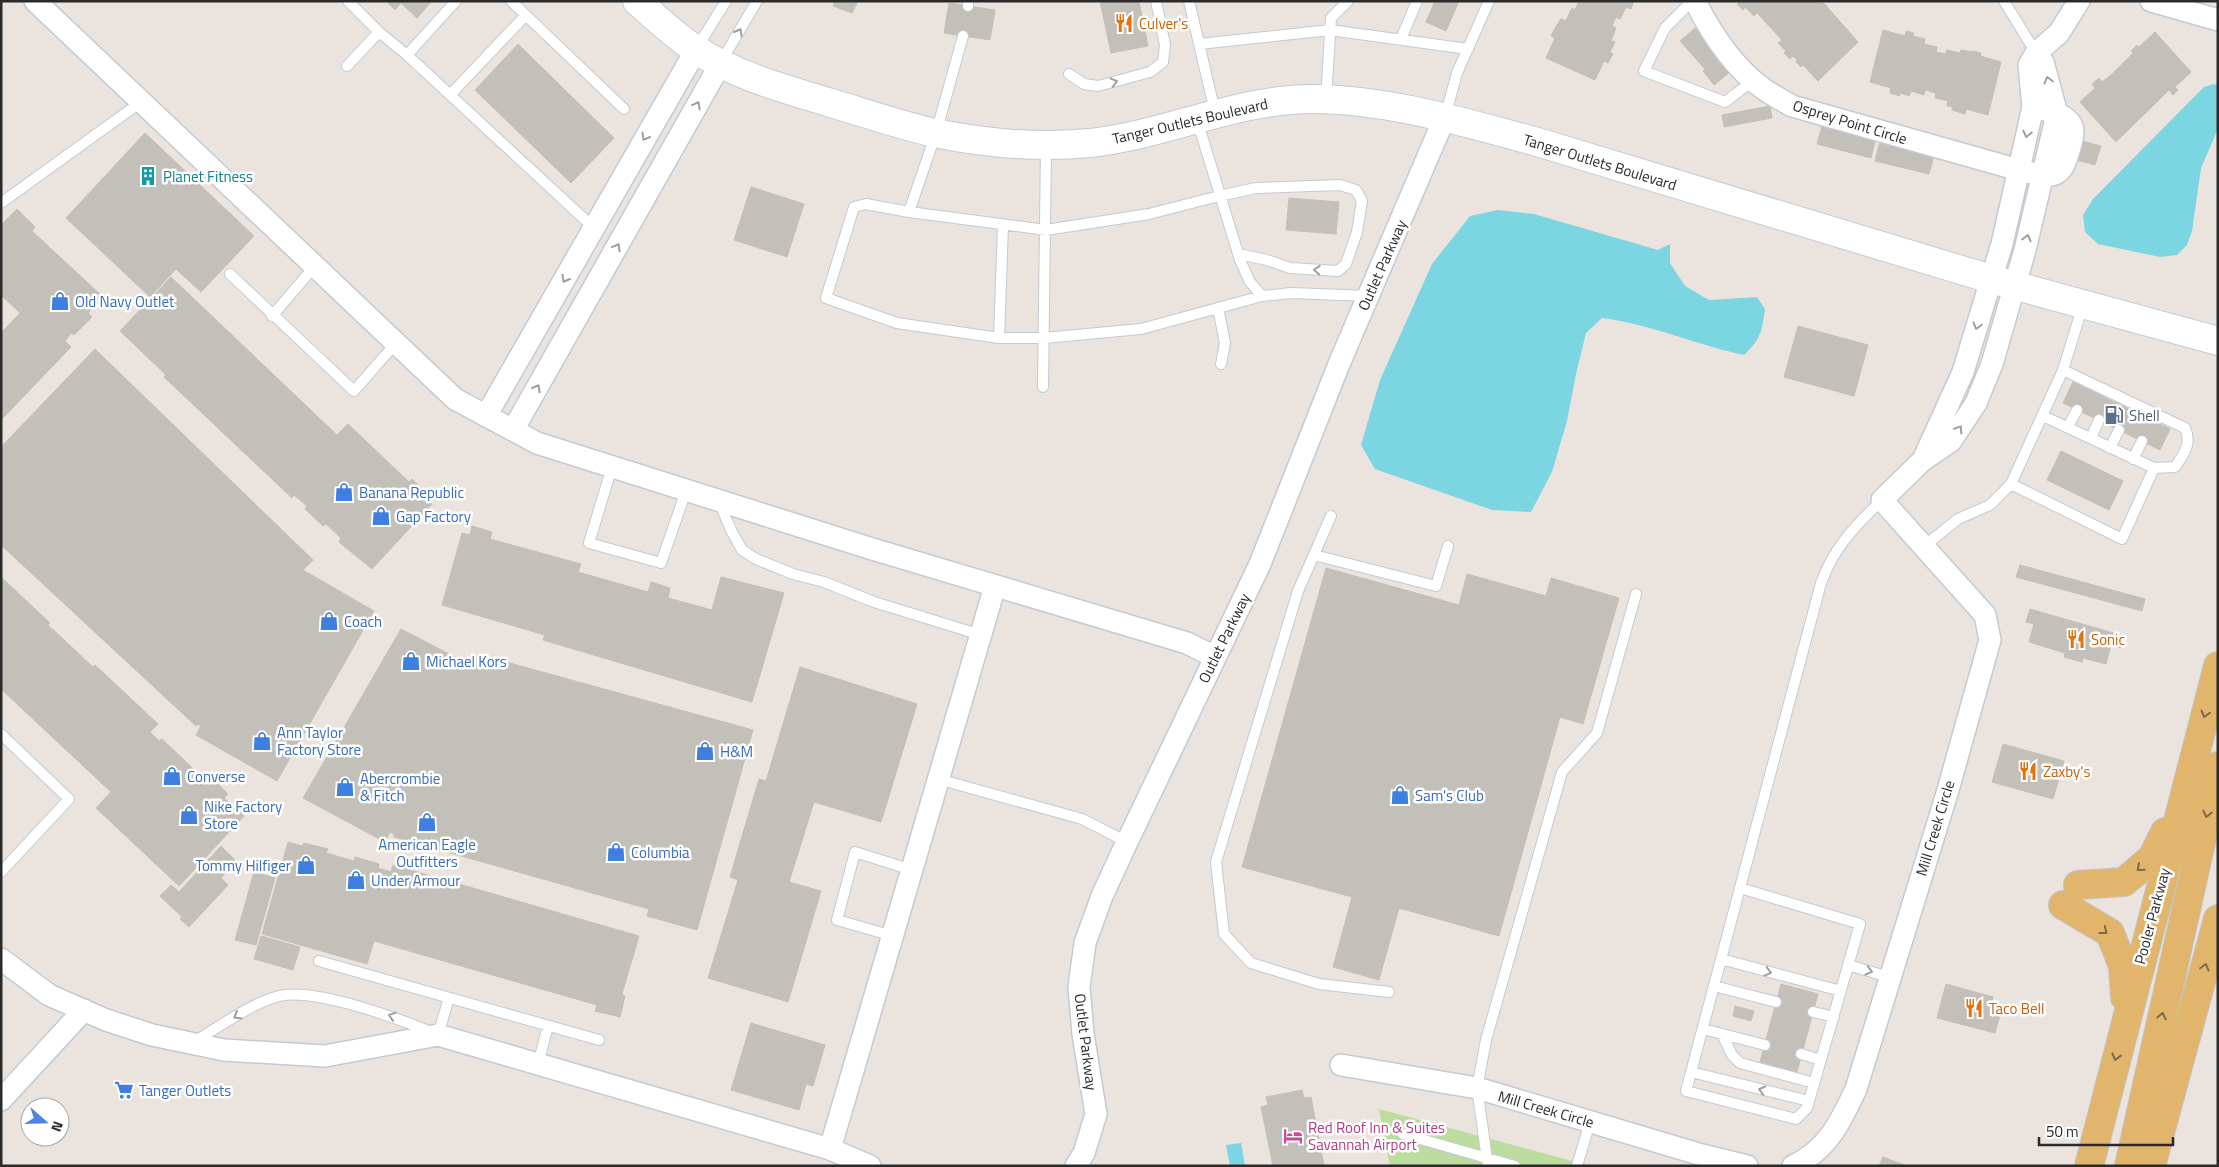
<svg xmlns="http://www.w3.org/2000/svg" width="2219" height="1167" viewBox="0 0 2219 1167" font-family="'Titillium Web',sans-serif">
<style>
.green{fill:#bddca0}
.water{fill:#7cd6e2}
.building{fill:#c3bfb9;stroke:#c6bfb8}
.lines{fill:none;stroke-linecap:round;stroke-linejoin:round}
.lane-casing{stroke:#c5cad2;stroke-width:12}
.street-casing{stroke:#c5cad2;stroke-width:24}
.secondary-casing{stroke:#c5cad2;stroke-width:30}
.primary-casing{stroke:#c3c3c3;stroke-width:30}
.lane{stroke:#fff;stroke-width:10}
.street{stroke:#fff;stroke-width:21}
.secondary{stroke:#fff;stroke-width:28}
.primary{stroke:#e2b56c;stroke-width:28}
.oneway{stroke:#9f9f9f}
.oneway2{stroke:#7d6948}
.labels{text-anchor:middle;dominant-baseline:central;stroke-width:5;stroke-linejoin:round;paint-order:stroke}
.food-label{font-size:15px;fill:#c56008;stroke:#fff;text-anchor:start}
.street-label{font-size:15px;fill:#2a2a2a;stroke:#fff}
.culture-label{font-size:15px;fill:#0d838f;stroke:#fff;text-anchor:start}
.shop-label{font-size:15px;fill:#366cbe;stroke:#fff;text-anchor:start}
.service-label{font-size:15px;fill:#4e5e75;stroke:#fff;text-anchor:start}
.hotel-label{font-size:15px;fill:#b23c85;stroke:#fff;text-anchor:start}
</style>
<rect width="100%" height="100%" fill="#ebe3de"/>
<!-- green -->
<path class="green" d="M1379,1109L1591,1166H1390Z"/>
<!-- water -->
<path class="water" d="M2213,84L2218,85V129L2201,168L2192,231L2187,245L2177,255L2160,257L2098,244L2085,232L2083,215L2093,199L2204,87Z
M1498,210L1534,214L1658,250L1670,244V263L1685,286L1709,300L1757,297L1765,309C1762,331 1761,339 1744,355C1696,345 1651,324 1602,318L1586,333L1576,374L1567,421L1552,472L1531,512L1492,510L1375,469L1361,445L1380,380L1432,264L1470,216Z
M1241,1143L1245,1166H1230L1226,1145Z"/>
<!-- building -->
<path class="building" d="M386,1H432L417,18L401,3L395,10Z
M835,1H858L852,13L833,6Z
M1100,1H1139L1148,46L1111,53Z
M1435,1H1459L1446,31L1426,22Z
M1579,1H1634L1631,9L1626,7L1620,19L1616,17L1612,26L1616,28L1611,41L1615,42L1610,52L1613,54L1608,63L1604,61L1595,80L1546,58L1555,38L1551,36L1555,28L1561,19L1566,21L1572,8L1575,10Z
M1740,1H1815L1818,4L1822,1L1858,42L1818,81L1803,65L1801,67L1796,62L1797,60L1793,56L1790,59L1784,53L1786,51L1778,43L1782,40L1757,13L1754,16L1745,7L1743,10L1737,4Z
M949,3L995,10L990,40L944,33Z
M1695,28L1721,57L1718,59L1730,72L1714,85L1703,71L1705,69L1680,41Z
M1883,30L1905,36L1906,31L1914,33L1913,36L1925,39L1924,44L1937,47L1936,52L1946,54L1947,50L1960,53L1961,50L1972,52L1973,51L1981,53L1980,56L2001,62L1988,115L1966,109L1965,114L1952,110L1953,107L1947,106L1948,101L1935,98L1936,93L1925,90L1924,95L1911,91L1909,96L1900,93V96L1890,93L1891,88L1870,82Z
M2155,32L2191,72L2175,87L2178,90L2173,95L2169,90L2116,142L2080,102L2095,88L2092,84L2099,78L2102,82L2112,74L2133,53L2131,51L2137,45L2139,47Z
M518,44L614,138L571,183L475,90Z
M1770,106L1772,118L1724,127L1722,115Z
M1822,126L1875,141L1871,158L1817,144Z
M145,133L254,236L201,292L176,269L150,297L66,218Z
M2082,141L2101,146L2095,165L2077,160Z
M1880,142L1934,156L1929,174L1875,161Z
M751,187L804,204L787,257L734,240Z
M1289,198L1339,202L1336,234L1286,230Z
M17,209L35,227L32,231L103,297L88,313L92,317L74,335L71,333L65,341L71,347L1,420V333L20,313L1,295V225Z
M171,277L337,435L348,424L409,482L412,479L431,497L428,500L432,504L372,569L339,542L341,538L326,524L323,526L305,509L307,506L294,495L292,498L164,377L166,375L120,331Z
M1798,326L1868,345L1854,396L1784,377Z
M95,349L313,560L303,570L374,611L277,781L196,735L201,726L198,724L196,726L1,545V447Z
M2073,382L2170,429L2160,450L2063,403Z
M2061,451L2123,481L2109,510L2047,480Z
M472,526L492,532L490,539L581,564L578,572L648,592L651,582L670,588L668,598L712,610L721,577L784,593L752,702L543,640L545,635L442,605L462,533L470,535Z
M2020,565L2145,599L2142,611L2016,577Z
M1326,568L1459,605L1467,574L1546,596L1551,578L1619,598L1583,724L1560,717L1499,936L1399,908L1379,980L1333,967L1352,897L1242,867Z
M1,577L50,623L48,625L93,667L95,665L158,724L150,732L159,741L162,739L204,779L210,776L228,794L224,798L244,816L179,886L96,808L111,792L1,689Z
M2030,609L2124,636L2120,648L2111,645L2106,664L2083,658L2082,662L2064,657L2065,653L2029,642L2034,624L2026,622Z
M401,629L472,666L477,654L753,730L697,930L647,916L649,909L394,837V834L390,832L385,842L303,798Z
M800,667L917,704L881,822L814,802L789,882L821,891L788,1002L708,978L738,880L730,877L759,779L766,781Z
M2003,744L2064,761L2053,799L1992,782Z
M288,842L302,846L304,843L328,849L326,853L354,861L355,857L379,864L378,868L391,872L393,865L639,936L622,994L625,996L620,1017L595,1011L597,1005L374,941L367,964L262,934Z
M221,846L236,861L221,878L228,885L189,927L180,919L182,917L160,896L171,885L179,892Z
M254,872L275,878L256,945L235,940Z
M261,936L300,947L293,970L254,959Z
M1781,984L1818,994L1797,1072L1760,1062Z
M1946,984L1993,997L1991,1005L2002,1008L1995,1033L1937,1018Z
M1735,1006L1754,1011L1751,1021L1733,1016Z
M751,1023L825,1045L813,1086L806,1084L799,1110L731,1090Z
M1302,1090L1304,1098L1311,1097L1324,1166H1273L1261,1107L1268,1105L1266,1097Z
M1883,1157L1907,1166H1879Z"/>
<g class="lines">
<!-- lane casing -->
<g class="lane-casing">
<path id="lane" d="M511,1L624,109
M1189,1L1215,112
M1692,1L1665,28L1644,71L1725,102L1754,80
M2004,1L2036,53
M968,6V1
M379,32L407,55L456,1
M1401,39L1417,1
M1199,44L1330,30L1468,49
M696,49L726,1
M407,55L594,228
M721,62L757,1
M347,66L379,32L348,1
M1069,74L1084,84L1098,86L1150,72L1163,62L1165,45L1156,1
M450,95L526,15
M1326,98L1331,18L1348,1
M1445,117L1457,73L1489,1
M1197,120L1240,260L1250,282L1262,296L1291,293L1368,296
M1,203L141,102
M909,212L936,133L963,36
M1003,225L999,338H1044L1141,329L1262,296
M230,274L354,391L396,343
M1218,308L1225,343L1221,364
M272,316L314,267
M999,338L897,323L826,298L854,207L866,204L909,212L1046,230L1149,214L1219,196L1256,188L1340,185L1356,190L1362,201L1357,232L1346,264L1338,271L1290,268L1267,260L1239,254
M1043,387L1046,146
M2043,416L2154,468L2175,467C2184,454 2192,444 2185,428L2063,370
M2068,427L2077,410
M2091,438L2099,420
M2110,448L2119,430
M2133,459L2142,441
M612,467L589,543L661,563L686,491
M2011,484L2122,539L2154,468
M719,502L731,530L742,550L756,559L793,574L824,582L874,602L981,635
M1331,516L1298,591L1216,862L1224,934L1251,963L1319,984L1389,992
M1923,547L1958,519L1990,505L2011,484L2063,370L2083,305
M1314,555L1436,586L1448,546
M1,734L69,799L1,872
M938,779L1082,819L1127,842
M1740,888L1860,924L1807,1108L1796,1119L1686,1091L1821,583C1834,547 1855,526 1882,500
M893,936L837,920L855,852L912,870
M1721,959L1841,991
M319,961L599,1040
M1848,965L1889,977
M1714,986L1776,1002
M1813,1012L1834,1017
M1703,1029L1765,1045
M1722,1034L1732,1055L1740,1063L1814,1083
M195,1041C221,1026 250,1004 279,996C315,987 403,1020 438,1035L449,998
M1801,1054L1821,1060
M538,1064L548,1026
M1691,1072L1809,1101
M1403,1134L1515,1166
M1488,1166L1477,1088L1486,1040L1562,772L1597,733L1636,594
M1577,1166L1590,1122"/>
</g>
<!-- street casing -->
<g class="street-casing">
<path id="street" d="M35,1L455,399L537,443L869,548L1187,643L1215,657
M1695,1C1711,33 1735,69 1765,90C1774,96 1783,101 1792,106L2019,170C2051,177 2061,183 2070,147C2072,140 2075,131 2071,124C2064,113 2045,110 2033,107
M2151,1L2218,20
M486,416L696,50
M513,430L721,63
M1923,460L1963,372L2002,244L2033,107L2029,65L2036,53L2059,33L2079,1
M1,959L49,995L106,1020L152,1035L224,1050L325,1056L438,1035L830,1149L870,1166
M1341,1065L1477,1088L1702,1155L1747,1166
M1,1100L84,1010
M830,1149L995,586
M1076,1166L1084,1153L1096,1114L1083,1034L1079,987L1085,943L1102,896L1127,842L1260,564L1339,364L1444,119
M1793,1166C1827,1151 1841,1121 1856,1089L1948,790L1990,640L1985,615L1882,500L1923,460L1951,441L1976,403L1992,364L2025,250L2057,114L2043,62L2036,53"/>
</g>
<!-- secondary casing -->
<g class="secondary-casing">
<path id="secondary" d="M637,1C656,18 675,36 695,49C736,76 785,89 831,103C865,113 900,125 935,133C984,143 1040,148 1090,143C1165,135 1236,99 1312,99C1386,99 1463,122 1534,141L1991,279L2218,341"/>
</g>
<!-- primary casing -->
<g class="primary-casing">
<path id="primary" d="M2078,885L2124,882L2152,858L2165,832
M2063,905L2110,933L2123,966L2125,997
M2089,1166L2218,666
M2129,1166L2218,766
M2151,1166L2218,919"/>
</g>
<!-- lane -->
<use href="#lane" class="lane"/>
<!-- street -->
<use href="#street" class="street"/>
<!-- secondary -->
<use href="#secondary" class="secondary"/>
<!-- primary -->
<use href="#primary" class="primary"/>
</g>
<!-- one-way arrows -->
<defs><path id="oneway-chevron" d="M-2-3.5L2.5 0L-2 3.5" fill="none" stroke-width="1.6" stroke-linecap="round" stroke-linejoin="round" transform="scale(1.25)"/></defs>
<g class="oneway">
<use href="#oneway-chevron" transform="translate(739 32) rotate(-60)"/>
<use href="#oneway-chevron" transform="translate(2048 80) rotate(-105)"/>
<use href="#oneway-chevron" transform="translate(1114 82) rotate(-14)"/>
<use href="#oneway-chevron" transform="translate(697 105) rotate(-61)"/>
<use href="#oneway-chevron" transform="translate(2027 134) rotate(103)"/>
<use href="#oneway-chevron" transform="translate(645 137) rotate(120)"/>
<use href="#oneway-chevron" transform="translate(2027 238) rotate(-77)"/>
<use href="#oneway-chevron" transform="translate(617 247) rotate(-61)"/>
<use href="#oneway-chevron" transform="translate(1317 270) rotate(-176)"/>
<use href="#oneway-chevron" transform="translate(565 279) rotate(120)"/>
<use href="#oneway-chevron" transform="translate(1977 326) rotate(105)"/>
<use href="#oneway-chevron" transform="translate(537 388) rotate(-61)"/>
<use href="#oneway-chevron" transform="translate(1959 429) rotate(-57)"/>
<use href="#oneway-chevron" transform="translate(1869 971) rotate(16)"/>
<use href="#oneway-chevron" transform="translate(1768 972) rotate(15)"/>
<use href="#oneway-chevron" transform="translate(237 1016) rotate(149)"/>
<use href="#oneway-chevron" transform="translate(392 1016) rotate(-162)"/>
<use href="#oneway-chevron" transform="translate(1762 1090) rotate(-166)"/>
</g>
<g class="oneway2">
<use href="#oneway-chevron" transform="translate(2205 714) rotate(105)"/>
<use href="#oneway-chevron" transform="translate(2207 814) rotate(103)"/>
<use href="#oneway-chevron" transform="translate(2140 868) rotate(139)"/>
<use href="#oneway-chevron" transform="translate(2104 931) rotate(38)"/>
<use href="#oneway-chevron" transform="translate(2205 967) rotate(-75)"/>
<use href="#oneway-chevron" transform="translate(2162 1016) rotate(-78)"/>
<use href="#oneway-chevron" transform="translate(2116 1057) rotate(104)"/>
</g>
<!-- icons -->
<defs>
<g id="restaurant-bare" transform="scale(1.5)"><path d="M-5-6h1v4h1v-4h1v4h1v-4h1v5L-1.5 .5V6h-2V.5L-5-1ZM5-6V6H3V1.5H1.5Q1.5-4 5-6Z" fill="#e8710a" stroke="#fff" stroke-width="2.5" paint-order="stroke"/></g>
<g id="building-bare" transform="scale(1.5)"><path d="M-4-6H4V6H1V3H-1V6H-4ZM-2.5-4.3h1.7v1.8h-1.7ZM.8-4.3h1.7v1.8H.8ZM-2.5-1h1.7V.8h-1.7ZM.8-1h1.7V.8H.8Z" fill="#0f9aa8" stroke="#fff" stroke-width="2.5" paint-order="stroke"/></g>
<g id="shop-bare" transform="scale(1.5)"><path d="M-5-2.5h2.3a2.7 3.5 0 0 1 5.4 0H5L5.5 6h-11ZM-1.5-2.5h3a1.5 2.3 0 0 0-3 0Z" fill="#3f7fe0" stroke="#fff" stroke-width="2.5" paint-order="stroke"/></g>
<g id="fuel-bare" transform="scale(1.5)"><path d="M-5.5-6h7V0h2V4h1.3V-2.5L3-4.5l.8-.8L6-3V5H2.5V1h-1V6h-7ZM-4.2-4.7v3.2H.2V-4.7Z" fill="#5c6f8a" stroke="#fff" stroke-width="2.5" paint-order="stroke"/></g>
<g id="supermarket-bare" transform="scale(1.5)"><path d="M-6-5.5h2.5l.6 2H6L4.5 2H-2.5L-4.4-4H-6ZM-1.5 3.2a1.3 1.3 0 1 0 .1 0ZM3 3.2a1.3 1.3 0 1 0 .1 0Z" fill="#3f7fe0" stroke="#fff" stroke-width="2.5" paint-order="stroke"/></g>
<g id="hotel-bare" transform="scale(1.5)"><path d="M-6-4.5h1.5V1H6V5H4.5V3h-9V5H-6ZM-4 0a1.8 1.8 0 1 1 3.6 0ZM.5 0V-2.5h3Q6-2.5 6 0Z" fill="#d1479c" stroke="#fff" stroke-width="2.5" paint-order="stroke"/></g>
</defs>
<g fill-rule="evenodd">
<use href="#restaurant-bare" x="1124" y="23"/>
<use href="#building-bare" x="148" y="176"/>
<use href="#shop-bare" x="60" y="301"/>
<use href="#fuel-bare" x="2114" y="415"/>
<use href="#shop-bare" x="344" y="492"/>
<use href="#shop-bare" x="381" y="516"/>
<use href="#shop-bare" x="329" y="621"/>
<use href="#restaurant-bare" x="2076" y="639"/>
<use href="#shop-bare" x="411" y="661"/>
<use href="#shop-bare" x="262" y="741"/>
<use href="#shop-bare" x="705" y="751"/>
<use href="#restaurant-bare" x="2028" y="771"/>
<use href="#shop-bare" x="172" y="776"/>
<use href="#shop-bare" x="345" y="787"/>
<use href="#shop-bare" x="1400" y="795"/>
<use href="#shop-bare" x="189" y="815"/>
<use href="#shop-bare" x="427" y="822"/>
<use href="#shop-bare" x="616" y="852"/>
<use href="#shop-bare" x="306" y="865"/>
<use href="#shop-bare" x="356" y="880"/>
<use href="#restaurant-bare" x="1974" y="1008"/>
<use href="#supermarket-bare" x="124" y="1090"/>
<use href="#hotel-bare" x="1293" y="1136"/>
</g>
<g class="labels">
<!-- food labels -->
<g class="food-label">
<text x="1139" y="23">Culver's</text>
<text x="2091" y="639">Sonic</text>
<text x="2043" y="771">Zaxby's</text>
<text x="1989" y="1008">Taco Bell</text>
</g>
<!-- street labels -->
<g class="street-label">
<text transform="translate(1190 121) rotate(-13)">Tanger Outlets Boulevard</text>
<text transform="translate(1850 122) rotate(17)">Osprey Point Circle</text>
<text transform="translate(1600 162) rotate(17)">Tanger Outlets Boulevard</text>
<text transform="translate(1382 265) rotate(-66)">Outlet Parkway</text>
<text transform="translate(1224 638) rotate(-64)">Outlet Parkway</text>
<text transform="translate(1935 828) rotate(-73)">Mill Creek Circle</text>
<text transform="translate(2152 916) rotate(-75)">Pooler Parkway</text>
<text transform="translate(1086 1042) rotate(83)">Outlet Parkway</text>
<text transform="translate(1546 1109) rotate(16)">Mill Creek Circle</text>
</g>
<!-- culture labels -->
<g class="culture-label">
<text x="163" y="176">Planet Fitness</text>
</g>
<!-- shop labels -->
<g class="shop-label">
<text x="75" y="301">Old Navy Outlet</text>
<text x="359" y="492">Banana Republic</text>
<text x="396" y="516">Gap Factory</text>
<text x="344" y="621">Coach</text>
<text x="426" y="661">Michael Kors</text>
<text x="277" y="732">Ann Taylor<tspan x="277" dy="17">Factory Store</tspan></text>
<text x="720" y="751">H&amp;M</text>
<text x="187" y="776">Converse</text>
<text x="360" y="778">Abercrombie<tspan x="360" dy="17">&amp; Fitch</tspan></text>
<text x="1415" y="795">Sam's Club</text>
<text x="204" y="806">Nike Factory<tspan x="204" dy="17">Store</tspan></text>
<text x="427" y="844" text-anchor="middle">American Eagle<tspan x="427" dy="17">Outfitters</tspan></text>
<text x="631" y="852">Columbia</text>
<text x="291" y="865" text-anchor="end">Tommy Hilfiger</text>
<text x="371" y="880">Under Armour</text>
<text x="139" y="1090">Tanger Outlets</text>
</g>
<!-- service labels -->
<g class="service-label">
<text x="2129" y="415">Shell</text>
</g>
<!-- hotel labels -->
<g class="hotel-label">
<text x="1308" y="1127">Red Roof Inn &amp; Suites<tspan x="1308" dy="17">Savannah Airport</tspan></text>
</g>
</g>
<!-- border -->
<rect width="2219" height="1167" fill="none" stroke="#2a2a2a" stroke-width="5"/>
<!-- north arrow -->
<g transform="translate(45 1122) rotate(110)"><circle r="24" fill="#ffffff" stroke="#aaaaaa"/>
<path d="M0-4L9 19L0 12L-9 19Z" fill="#4f81e7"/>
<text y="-8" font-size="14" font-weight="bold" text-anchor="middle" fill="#2a2a2a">N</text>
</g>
<!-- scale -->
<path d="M2039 1137v8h134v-8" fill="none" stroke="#2a2a2a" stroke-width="2.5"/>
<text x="2046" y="1137" font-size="15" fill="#2a2a2a" stroke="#ffffff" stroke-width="4" paint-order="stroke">50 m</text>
</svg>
